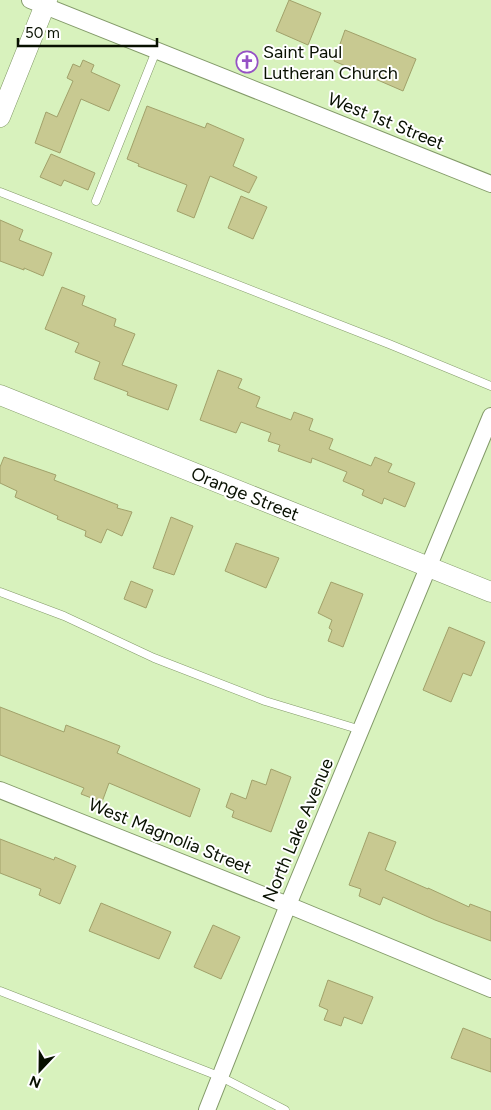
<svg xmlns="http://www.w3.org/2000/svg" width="491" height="1110" viewBox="0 0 491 1110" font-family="Figtree,sans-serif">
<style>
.building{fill:#c8c991;stroke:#a1a16a}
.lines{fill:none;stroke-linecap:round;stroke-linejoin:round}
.service-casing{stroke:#839a69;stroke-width:9}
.minor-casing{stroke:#839a69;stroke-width:18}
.tertiary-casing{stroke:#839a69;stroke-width:21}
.service{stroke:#fff;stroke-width:8}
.minor{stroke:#fff;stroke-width:16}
.tertiary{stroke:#fff;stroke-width:20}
.labels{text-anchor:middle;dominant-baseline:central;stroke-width:4;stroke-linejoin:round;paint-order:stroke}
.poi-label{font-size:18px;fill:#081001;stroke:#fff;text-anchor:start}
.street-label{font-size:18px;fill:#081001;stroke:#fff}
</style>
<rect width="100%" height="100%" fill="#d8f2bd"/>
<!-- building -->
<path class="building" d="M289,0L321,13L308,45L276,31Z
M345,30L416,59L403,91L334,61Z
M83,60L94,65L91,72L120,85L109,111L81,99L60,153L35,143L46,112L57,117L73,81L67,78L73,64L80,67Z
M147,106L205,128L207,123L244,139L233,166L257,177L249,193L210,176L194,218L177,211L187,185L138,166L139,164L127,159Z
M51,154L95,173L88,190L64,180L61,186L40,177Z
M241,196L267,207L253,239L228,228Z
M0,220L23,230L19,240L52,253L43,276L24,268V270L0,261Z
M62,287L85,296L82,305L116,319L114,326L135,334L122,365L177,385L168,410L127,395L128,392L94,379L100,362L75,352L79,343L45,329Z
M218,370L242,379L238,388L260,397L256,407L291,420L294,412L313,419L309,430L333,439L329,449L371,466L375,457L392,464L388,472L415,483L405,507L384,498L382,504L362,495L364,490L343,481L347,472L312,458L311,463L278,451L280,445L268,441L271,433L241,422L236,433L200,420Z
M4,457L56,475L54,480L118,505L117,508L132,512L122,536L107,529L101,543L85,536L86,531L57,519L58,516L15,497L17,491L0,483V467Z
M171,517L193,526L174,575L153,568Z
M236,543L279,558L266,588L225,571Z
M131,581L153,590L146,608L124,599Z
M331,582L363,594L343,647L328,641L332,630L329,628L332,620L318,613Z
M449,627L485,642L471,676L463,673L451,702L423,690Z
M0,707L64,732L66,725L120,746L117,753L200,789L190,817L109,783L102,802L81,794L84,788L0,755Z
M271,769L291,777L271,832L232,817L234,811L226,807L231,793L246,799L252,780L266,785Z
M369,832L396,842L385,870L428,889V888L469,907L470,904L491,912V941L435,920L383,897L380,905L359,896L361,889L349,885Z
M0,839L54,860L55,857L76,866L60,904L39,895L41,889L0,873Z
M101,903L171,932L159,959L89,931Z
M213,925L240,937L221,979L194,967Z
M328,980L373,997L362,1024L344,1017L341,1026L324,1020L328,1010L319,1006Z
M463,1028L491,1039V1072L451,1058Z"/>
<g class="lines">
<!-- service casing -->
<g class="service-casing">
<path id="service" d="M0,192L389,344L491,386
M96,201L156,51
M0,592L64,616L154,658L265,701L361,730
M0,991L221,1077L285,1110"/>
</g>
<!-- minor casing -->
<g class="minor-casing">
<path id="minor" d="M30,0L491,184
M0,790L288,905L491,989
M207,1110L288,905L491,416"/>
</g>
<!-- tertiary casing -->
<g class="tertiary-casing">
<path id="tertiary" d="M0,117L47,0
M0,395L491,592"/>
</g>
<!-- service -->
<use href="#service" class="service"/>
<!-- minor -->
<use href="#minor" class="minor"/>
<!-- tertiary -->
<use href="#tertiary" class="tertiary"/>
</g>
<!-- icons -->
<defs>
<g id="church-ring" transform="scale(1.125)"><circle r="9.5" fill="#fff" stroke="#9551c5" stroke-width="1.5"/><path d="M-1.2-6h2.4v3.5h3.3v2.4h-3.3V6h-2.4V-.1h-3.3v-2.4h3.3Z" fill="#9551c5"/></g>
</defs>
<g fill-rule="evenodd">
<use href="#church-ring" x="247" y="62"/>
</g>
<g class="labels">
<!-- poi labels -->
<g class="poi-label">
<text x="263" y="52">Saint Paul<tspan x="263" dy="21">Lutheran Church</tspan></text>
</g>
<!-- street labels -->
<g class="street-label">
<text transform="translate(386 121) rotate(22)">West 1st Street</text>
<text transform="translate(245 494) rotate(22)">Orange Street</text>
<text transform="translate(298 830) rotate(-67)">North Lake Avenue</text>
<text transform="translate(170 836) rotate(22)">West Magnolia Street</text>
</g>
</g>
<!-- north arrow -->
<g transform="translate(40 1070) rotate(202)" stroke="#ffffff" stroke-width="4" paint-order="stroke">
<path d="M0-4L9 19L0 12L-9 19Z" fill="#081001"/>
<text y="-8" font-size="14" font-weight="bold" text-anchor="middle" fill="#081001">N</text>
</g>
<!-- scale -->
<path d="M18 38v8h139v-8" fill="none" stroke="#081001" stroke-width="2.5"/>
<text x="25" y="38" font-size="15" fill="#081001" stroke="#ffffff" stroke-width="4" paint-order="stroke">50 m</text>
</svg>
